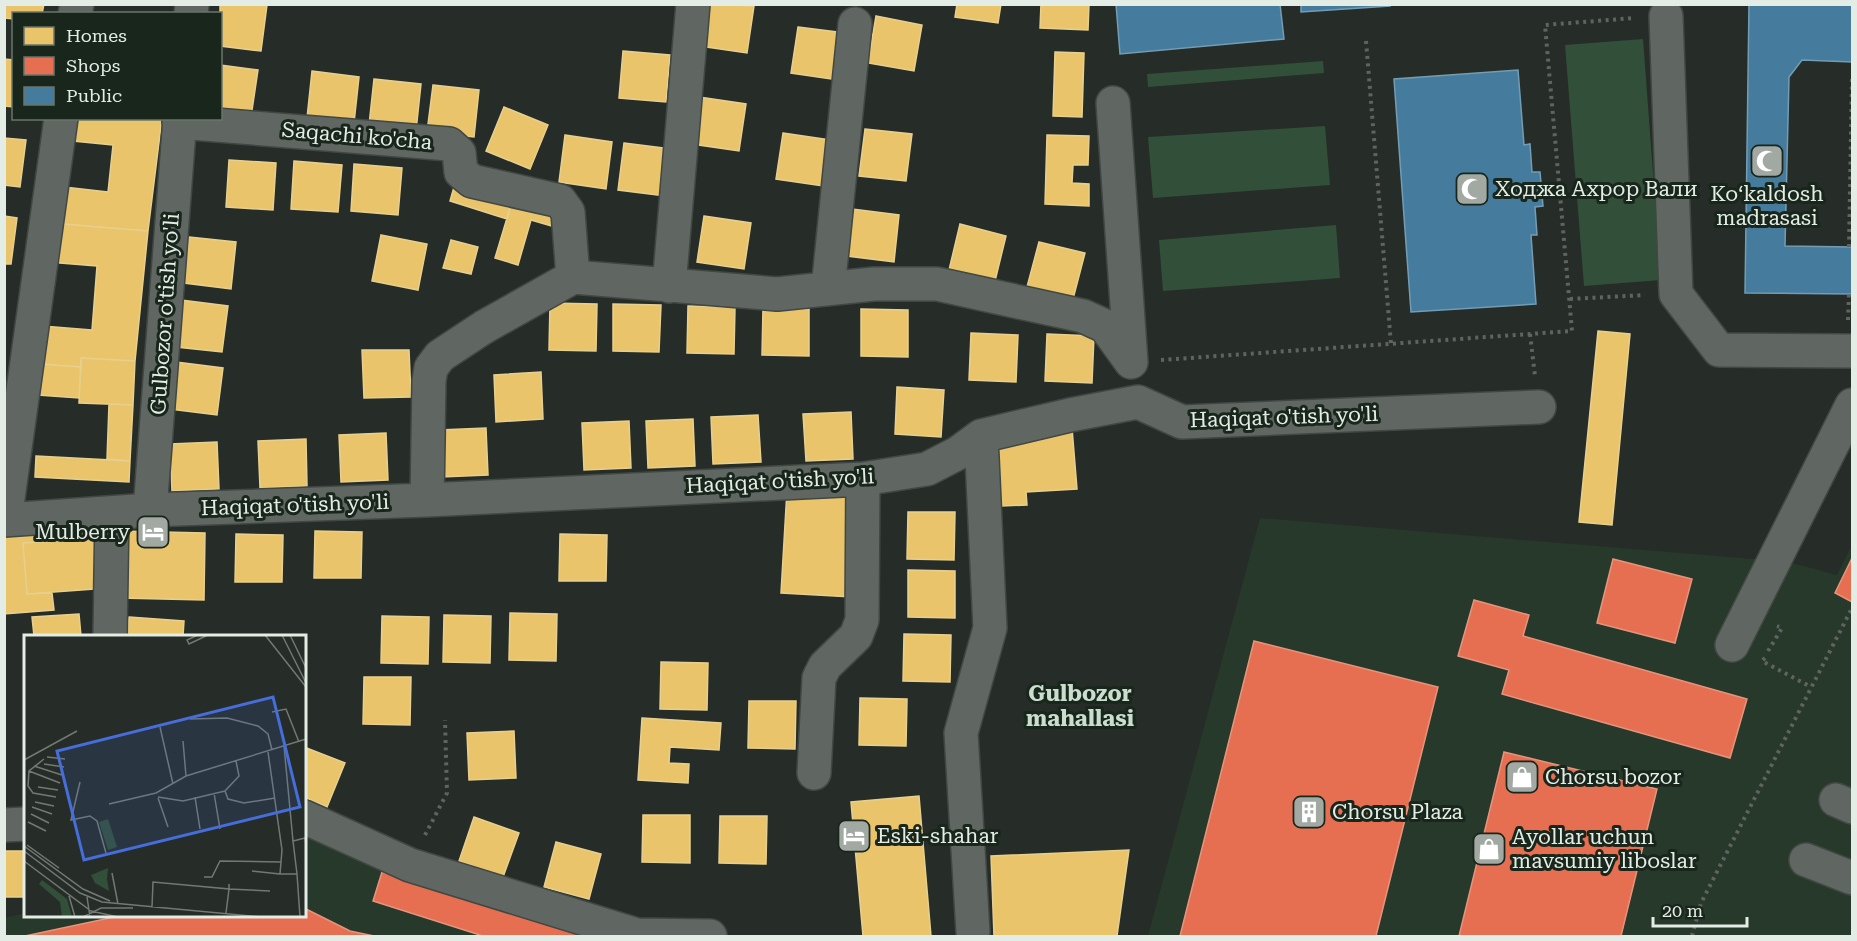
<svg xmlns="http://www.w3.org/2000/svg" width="1857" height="941" viewBox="0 0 1857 941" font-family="'Roboto Serif',serif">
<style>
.built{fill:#26392a}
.green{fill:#324f39}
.homes{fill:#e9c46a;stroke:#e7d08f;stroke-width:1.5}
.shops{fill:#e76f51;stroke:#e6947d;stroke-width:1.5}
.public{fill:#457b9d;stroke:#749db3;stroke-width:1.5}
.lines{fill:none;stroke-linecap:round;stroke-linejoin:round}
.minor-casing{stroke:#414743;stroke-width:36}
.path{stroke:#606461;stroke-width:4;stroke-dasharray:3 4.5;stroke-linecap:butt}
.minor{stroke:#606661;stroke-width:33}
.labels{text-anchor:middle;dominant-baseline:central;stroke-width:6;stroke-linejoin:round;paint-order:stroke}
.street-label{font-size:21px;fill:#e3ece5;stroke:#18261b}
.poi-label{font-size:21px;fill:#e3ece5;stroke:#18261b;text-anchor:start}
.neighbourhood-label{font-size:22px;font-weight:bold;fill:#cbddce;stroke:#18261b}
.inset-road{fill:none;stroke:#727973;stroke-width:1.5}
.view{fill:#456edb;fill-opacity:0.15;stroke:#456edb;stroke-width:3}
.inset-edge{fill:none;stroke:#e3ece5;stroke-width:3}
</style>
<rect width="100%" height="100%" fill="#262c27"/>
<!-- built -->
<path class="built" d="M1260,518L1788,562L1837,575L1852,545V936H1148Z
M305,826L609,936H5L4,918L25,913L26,916H304Z"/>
<!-- green -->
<path class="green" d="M1643,39L1661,280L1584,286L1565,45Z
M1323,61L1324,73L1148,87L1147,74Z
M1325,126L1330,185L1153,198L1148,137Z
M1336,225L1340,278L1163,291L1159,240Z"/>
<!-- homes -->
<path class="homes" d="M4,4H44L42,14H14V19L4,18Z
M220,4L267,5L261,51L220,46Z
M706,4L754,6L747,53L700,46Z
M957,4H1001L998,23L955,17Z
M1041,4H1089L1088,30L1040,28Z
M876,16L922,25L914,71L868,63Z
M798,27L845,33L838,80L791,73Z
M623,51L670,55L666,102L619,98Z
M1055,52L1084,53L1082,117L1053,116Z
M4,59L14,60V107L4,106Z
M220,65L258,70L251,117L220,112Z
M312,71L359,77L354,123L307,118Z
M374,79L421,84L416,131L369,125Z
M433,85L479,90L474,137L427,132Z
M699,97L746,104L739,151L692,144Z
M504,107L548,125L530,169L486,151Z
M65,118H162L148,231L51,223L56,186L108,192L113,145L63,140Z
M865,129L912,134L906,181L859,176Z
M783,133L830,140L823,186L776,179Z
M565,135L612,142L606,189L559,182Z
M1047,135L1089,136L1088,165H1073L1072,183L1089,184V206L1045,204Z
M4,138L26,140L20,187L4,185Z
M624,143L671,149L665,196L618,190Z
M229,160L276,163L273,210L226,207Z
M294,161L342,165L338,212L291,209Z
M354,164L402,168L398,215L351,211Z
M456,180L513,198L507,219L450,201Z
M513,198L556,205L555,227L531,220L518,265L495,258Z
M852,209L899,215L894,262L847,256Z
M4,216L17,218L11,264H4Z
M704,216L751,223L744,269L697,262Z
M51,223L148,231L135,361L81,358V367L39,364L43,326L92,330L97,266L48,262Z
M960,224L1006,236L995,281L949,270Z
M381,235L427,244L418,290L372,281Z
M189,237L236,242L231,289L184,283Z
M451,240L478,247L471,274L443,268Z
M1039,242L1085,253L1073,299L1027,287Z
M181,300L228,306L222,352L176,347Z
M550,303L597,304L596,351L549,350Z
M613,304L661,305L659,352L613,351Z
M688,306L735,307L734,354L687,353Z
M763,308L809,309V356L762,355Z
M861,309L908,310V357L861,356Z
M1598,331L1630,334L1612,525L1579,522Z
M971,333L1018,335L1016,382L969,380Z
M1047,334L1094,336L1092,383L1045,381Z
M362,350H409L411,397L364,398Z
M81,358L135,361L133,405L79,403Z
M176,362L223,368L217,415L170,409Z
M39,364L81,367L79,398L38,395Z
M541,372L543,419L496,422L494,375Z
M897,387L944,390L941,437L895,434Z
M109,404L133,405L130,461L107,459Z
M851,412L853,459L806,461L803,414Z
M758,415L761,462L713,464L711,417Z
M693,419L695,466L648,468L646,421Z
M629,421L631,468L584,470L582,423Z
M486,428L488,475L441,477L439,430Z
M1072,428L1077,489L1026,492L1027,505L1002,506L998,444Z
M386,433L388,480L341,482L339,435Z
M306,439L307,486L260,488L258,441Z
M217,442L219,489L172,491L170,444Z
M36,456L130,461L129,482L35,477Z
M787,490L858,494L852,597L781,593Z
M908,512H955L954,560L907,559Z
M102,521L108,588L27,594L23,543L56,541L55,525Z
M55,525L56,541L23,543L27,594L52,593L54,610L4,614V529Z
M120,531L205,533L204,600L119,598Z
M315,531L362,532L361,578H314Z
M236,534L283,535L282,582H235Z
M560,534L607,535L606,581H559Z
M908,570L955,571V618L908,617Z
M510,613L557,614L556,661L509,660Z
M79,614L81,636H34L32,617Z
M444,615L491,616L490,663L443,662Z
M382,616L429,617L428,664L381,663Z
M129,617L184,621L183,636H127Z
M904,634L951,635L950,682L903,681Z
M661,662L708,663L707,710L660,709Z
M364,677H411L410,725L363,724Z
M860,698L907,699L906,746L859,745Z
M749,701H796L795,749L748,748Z
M642,718L721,723L719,750L670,747L669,763L689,764L688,783L638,780Z
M514,731L516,778L469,780L467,733Z
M304,747L345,763L327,807L304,797Z
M919,796L931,936H863L851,802Z
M643,815H690V863L642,862Z
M720,816H767L766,864L719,863Z
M474,817L519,833L503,877L459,861Z
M556,842L601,854L589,899L544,887Z
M1129,850L1117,936H994L991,856Z
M4,851H26V897H4Z"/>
<!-- shops -->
<path class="shops" d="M1852,558V602L1835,593Z
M1613,559L1692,579L1675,643L1597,623Z
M1474,600L1529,615L1523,636L1747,699L1730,758L1502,694L1509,670L1458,656Z
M1254,641L1438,687L1376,936H1180Z
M1504,752L1657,789L1621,936H1459Z
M382,872L585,936H483L373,901Z
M304,908L350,931L374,936H25L119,916H304Z"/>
<!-- public -->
<path class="public" d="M1116,4H1280L1284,39L1120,54Z
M1301,4H1390V6L1301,12Z
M1749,4H1852V62L1802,60L1789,77L1785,246L1852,247V294L1745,293Z
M1518,70L1524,145L1530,144L1532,172H1540L1543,206L1535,207L1537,235H1531L1536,304L1411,312L1394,79Z"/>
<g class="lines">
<!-- minor casing -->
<g class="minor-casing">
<path id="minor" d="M75,14L77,4
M191,14L192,4
M1666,16L1676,294L1719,350L1852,351
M1113,103L1131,362
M179,122L449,144L459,153L461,172L472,181L560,201L568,212L573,277L484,327L440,356L431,368L429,381L427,500
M573,277L777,294L874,284H937L1083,316L1105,326L1131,362
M669,286L693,4
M828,289L855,24
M150,510L180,118
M4,520L150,510L427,500L863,479L927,469L958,453L981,436L1070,415L1138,402L1182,422L1539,407
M5,520L61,118
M110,636L112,513
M1732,645L1852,405
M814,773L819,678L825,666L856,636L862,620L863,479
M1836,800L1852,807
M304,817L410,865L637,935L710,936
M4,825L26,824
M1806,860L1852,878
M973,932L961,733L990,628L981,436"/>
</g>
<!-- path -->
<path class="path" d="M1366,41L1391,344
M1849,247L1852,78
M1570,299L1645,295
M1848,320L1849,294
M1530,334L1535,376
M1161,360L1572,331L1545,25L1634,18
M1768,651L1782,628L1777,626
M1765,658L1762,661L1811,687
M425,835L447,793L445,720
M1692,936L1701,903L1852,608"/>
<!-- minor -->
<use href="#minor" class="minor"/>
</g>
<!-- icons -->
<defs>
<g id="mosque-square" transform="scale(1.725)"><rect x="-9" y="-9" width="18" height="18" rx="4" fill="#a1a9a2" stroke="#18261b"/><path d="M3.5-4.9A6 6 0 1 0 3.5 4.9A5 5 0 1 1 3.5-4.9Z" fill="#fff"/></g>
<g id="hotel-square" transform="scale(1.725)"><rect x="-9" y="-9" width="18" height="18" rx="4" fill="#a1a9a2" stroke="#18261b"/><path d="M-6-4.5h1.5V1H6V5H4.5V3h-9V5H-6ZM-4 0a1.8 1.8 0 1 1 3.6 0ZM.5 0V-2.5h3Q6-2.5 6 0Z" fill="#fff"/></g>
<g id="shop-square" transform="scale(1.725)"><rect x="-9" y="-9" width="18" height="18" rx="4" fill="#a1a9a2" stroke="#18261b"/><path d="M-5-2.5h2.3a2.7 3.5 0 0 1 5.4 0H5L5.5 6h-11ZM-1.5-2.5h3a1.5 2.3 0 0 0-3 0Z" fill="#fff"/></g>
<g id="building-square" transform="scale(1.725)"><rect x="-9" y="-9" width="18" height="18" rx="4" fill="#a1a9a2" stroke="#18261b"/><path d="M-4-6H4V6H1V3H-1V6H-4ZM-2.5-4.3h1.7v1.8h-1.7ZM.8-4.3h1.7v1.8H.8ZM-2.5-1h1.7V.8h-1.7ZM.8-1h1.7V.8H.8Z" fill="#fff"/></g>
</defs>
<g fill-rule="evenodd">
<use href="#mosque-square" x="1767" y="161"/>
<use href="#mosque-square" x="1472" y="189"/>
<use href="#hotel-square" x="153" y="532"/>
<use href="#shop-square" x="1522" y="777"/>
<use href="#building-square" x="1309" y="812"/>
<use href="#hotel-square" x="854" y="836"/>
<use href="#shop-square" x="1489" y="849"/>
</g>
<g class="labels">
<!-- street labels -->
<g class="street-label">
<text transform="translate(357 136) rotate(5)">Saqachi ko'cha</text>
<text transform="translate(165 314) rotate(-86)">Gulbozor o'tish yo'li</text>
<text transform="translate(1284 417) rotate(-2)">Haqiqat o'tish yo'li</text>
<text transform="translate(780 481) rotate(-3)">Haqiqat o'tish yo'li</text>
<text transform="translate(295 505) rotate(-2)">Haqiqat o'tish yo'li</text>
</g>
<!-- poi labels -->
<g class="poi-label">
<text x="1495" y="189">Ходжа Ахрор Вали</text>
<text x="1767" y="194" text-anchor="middle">Koʻkaldosh<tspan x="1767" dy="24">madrasasi</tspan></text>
<text x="130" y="532" text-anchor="end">Mulberry</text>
<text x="1545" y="777">Chorsu bozor</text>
<text x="1332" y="812">Chorsu Plaza</text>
<text x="877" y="836">Eski-shahar</text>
<text x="1512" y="837">Ayollar uchun<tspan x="1512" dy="24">mavsumiy liboslar</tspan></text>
</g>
<!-- neighbourhood labels -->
<g class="neighbourhood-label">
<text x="1080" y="693">Gulbozor<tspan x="1080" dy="25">mahallasi</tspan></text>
</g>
</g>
<!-- overview -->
<g transform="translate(24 635)">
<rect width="282" height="282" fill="#262c27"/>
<path d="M84,184L93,212L84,215L75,187ZM84,233L83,244L85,256L71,248L67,240ZM18,245L43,264L48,282H38L36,267L15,249Z" fill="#324f39"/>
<path class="inset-road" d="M174,0L163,5L165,9L184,0M241,0L282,52M258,0L282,48M266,0L282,33M248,77L262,74L275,107M166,84L203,83L234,91L244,99L248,115M136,92L149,149M159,106L162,141M260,111L269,206M244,117L258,215L256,239H273L276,282M23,122L41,124M20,124L5,136L4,151L9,158L32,162M0,125L53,96M212,126L215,141L201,156L204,164L220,168L251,163M20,129L40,132M10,131L38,140M5,136L36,148M56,147L47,185L66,181L73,186L82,218M14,152L34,155M190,158L196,194M134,162L159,166L201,156M171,162L176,194M134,163L144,192M11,167L30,171M85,169L132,158L162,141L282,104M8,172L28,179M7,179L25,188M4,187L22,196M3,210L35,233M0,211L59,254L86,266M0,216L56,258L78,267L237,282M0,226L67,276L94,282M228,236L256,239M88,238L94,269M273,239L269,206L281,203L282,209M180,242H188L196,226L257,227M205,249V254L246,256M45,261L51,282M63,262L66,282M128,272L129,247L205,254L202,278M59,282L77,273H109"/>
<path class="view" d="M249,62L276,172L60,225L33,116Z"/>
<rect width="282" height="282" class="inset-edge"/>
</g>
<!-- border -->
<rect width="1857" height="941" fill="none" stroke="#e3ece5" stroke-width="12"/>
<!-- legend -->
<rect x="12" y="12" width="210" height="108" fill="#18261b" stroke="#69756c" stroke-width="1.5"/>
<rect x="24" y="27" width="30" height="18" fill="#e9c46a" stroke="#69756c" stroke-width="1.5"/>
<text x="66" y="42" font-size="18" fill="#e3ece5">Homes</text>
<rect x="24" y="57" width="30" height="18" fill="#e76f51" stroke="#69756c" stroke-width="1.5"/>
<text x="66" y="72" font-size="18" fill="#e3ece5">Shops</text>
<rect x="24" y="87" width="30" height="18" fill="#457b9d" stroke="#69756c" stroke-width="1.5"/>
<text x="66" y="102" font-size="18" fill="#e3ece5">Public</text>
<!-- scale -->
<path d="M1653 917v9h94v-9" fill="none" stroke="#e3ece5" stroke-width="3"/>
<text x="1662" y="917" font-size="18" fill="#e3ece5" stroke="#18261b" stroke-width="4.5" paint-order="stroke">20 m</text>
</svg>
